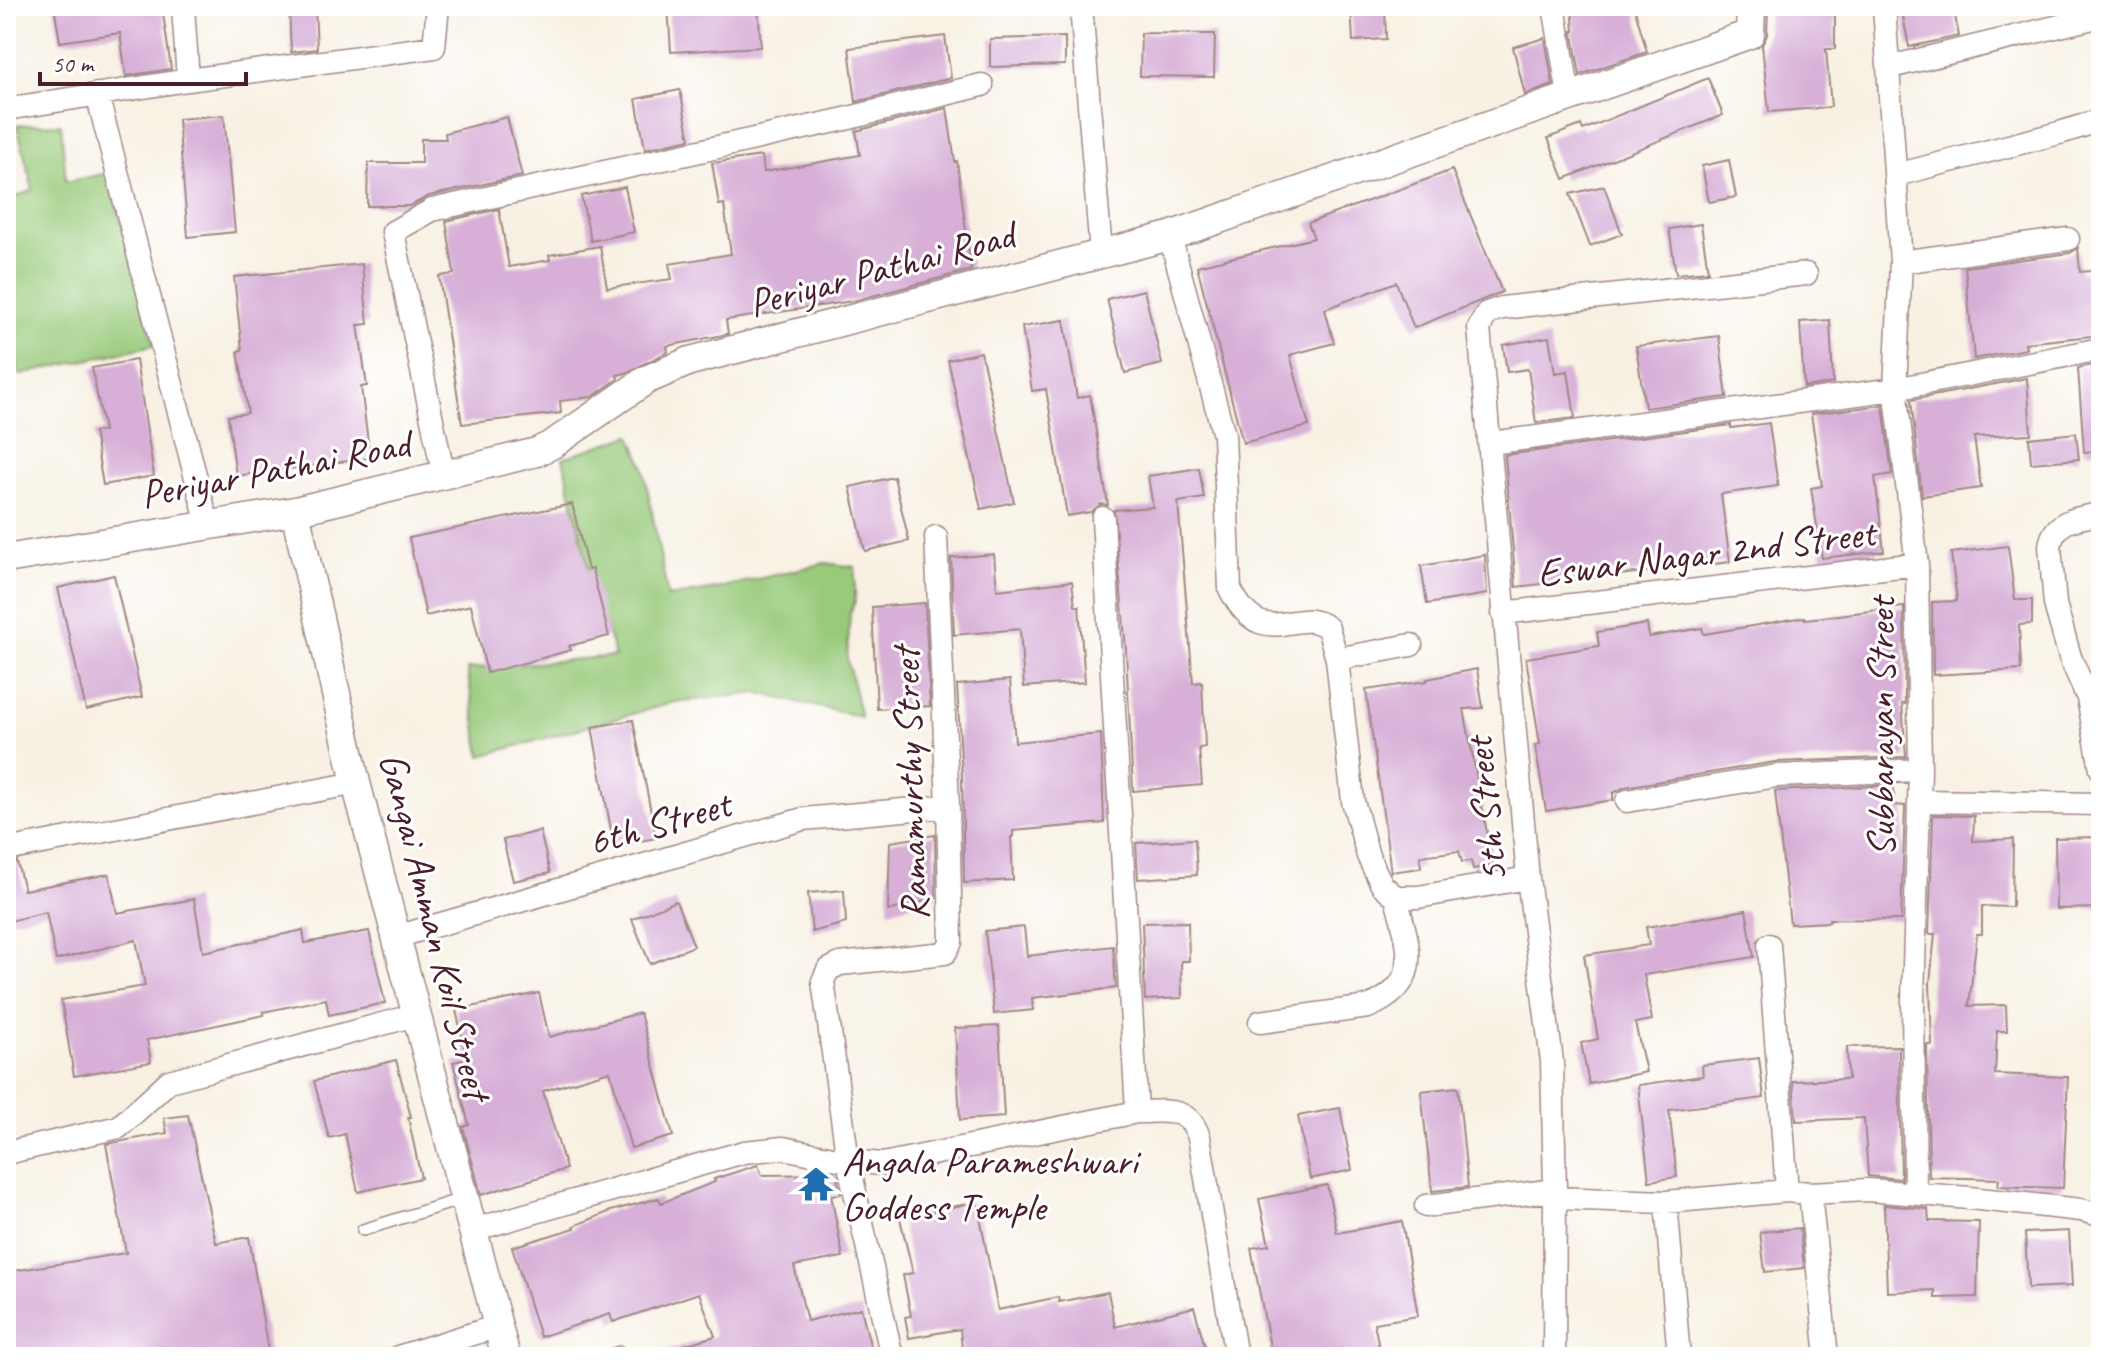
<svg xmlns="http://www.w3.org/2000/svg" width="2107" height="1363" viewBox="0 0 2107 1363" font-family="Caveat,sans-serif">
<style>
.green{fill:#98ca7a;stroke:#717452;stroke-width:2}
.building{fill:#d7afd7}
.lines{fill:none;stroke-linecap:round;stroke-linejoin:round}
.service-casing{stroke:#a18887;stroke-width:14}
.minor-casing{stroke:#a18887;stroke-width:25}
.tertiary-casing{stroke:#a18887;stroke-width:31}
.service{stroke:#fff;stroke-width:11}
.minor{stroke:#fff;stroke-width:22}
.tertiary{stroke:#fff;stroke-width:28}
.labels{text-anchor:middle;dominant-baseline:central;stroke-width:6;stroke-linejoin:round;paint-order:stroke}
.street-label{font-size:40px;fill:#4a1f2b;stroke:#fff}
.poi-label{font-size:40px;fill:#4a1f2b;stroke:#fff;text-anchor:start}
</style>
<rect width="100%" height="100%" fill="#fff"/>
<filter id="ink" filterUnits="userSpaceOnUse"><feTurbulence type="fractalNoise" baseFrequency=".0125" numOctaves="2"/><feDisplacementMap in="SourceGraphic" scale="16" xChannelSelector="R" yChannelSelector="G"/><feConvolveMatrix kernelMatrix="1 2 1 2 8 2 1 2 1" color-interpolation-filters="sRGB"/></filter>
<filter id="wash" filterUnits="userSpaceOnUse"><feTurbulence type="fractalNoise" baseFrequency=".006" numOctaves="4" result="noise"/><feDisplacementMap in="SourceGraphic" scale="32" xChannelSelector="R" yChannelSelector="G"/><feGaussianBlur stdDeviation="1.8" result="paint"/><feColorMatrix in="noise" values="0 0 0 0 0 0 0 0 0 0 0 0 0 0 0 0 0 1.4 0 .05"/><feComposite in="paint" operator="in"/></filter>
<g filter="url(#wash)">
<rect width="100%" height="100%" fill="#f8f1e3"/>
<!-- green -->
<path class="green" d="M61,124L66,182L108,173L154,345L19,375L6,298V201L33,190L17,125Z
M631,435L643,465L668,597L716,589L825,563L855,567V601L850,613L847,659L861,717L758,693L675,702L481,756L467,669L615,656L588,567L563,458Z"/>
<g id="blocks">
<!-- building -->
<path class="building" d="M54,6H162L171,69L126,76L120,33L60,42Z
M289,6H315L317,49L291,52Z
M668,6H758L761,47L671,52Z
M1351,6H1385L1386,39L1353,41Z
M1572,6H1634L1647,52L1580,75L1572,31H1574Z
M1768,6H1835V49H1826L1831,107L1769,112L1762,45L1767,35Z
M1901,6H1953L1959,36L1909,47Z
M1141,33L1215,34L1214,77L1140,76Z
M945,36L951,78L856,102L849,48Z
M1065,37V65L990,67V39Z
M1545,38L1553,85L1525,95L1513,47Z
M1708,78L1723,115L1564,179L1548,138L1581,125L1583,130Z
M680,90L690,139L645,149L636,99Z
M947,108L955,162L957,161L971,270L853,301L726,320L728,334L667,346L668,352L626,373L617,375L618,379L592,397L560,401L561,413L462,424L439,276L454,274L446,221L499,209L509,267L550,260L549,255L600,246L607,288L672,279L669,264L731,254L724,204L719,205L712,163L762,156L764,172L860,155L856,131Z
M224,115L235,232L188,237L178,119Z
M507,117L522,176L429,196L410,206H367L368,163H421V139H446L445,133Z
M1729,160L1736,197L1709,202L1702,166Z
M1452,170L1502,292L1414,328L1396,282L1325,309L1334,343L1290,355L1309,426L1243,443L1197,266L1314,238L1308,223Z
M1604,186L1622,234L1590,246L1570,194Z
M625,187L634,232L591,241L581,196Z
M1701,224L1708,271L1676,274L1669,229Z
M2078,248L2080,272L2101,270V335L2025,343L2026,349L1974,359L1965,267L2070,253Z
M362,264L368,324L358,325L367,386L361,387L370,458L236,476L228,416L248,413L238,351L242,350L234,277Z
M1144,290L1162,364L1125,373L1107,299Z
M1064,320L1077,398L1090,395L1108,505L1101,504L1091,512L1067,516L1046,389L1032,391L1022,327Z
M1830,320L1833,383L1804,387L1800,322Z
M1719,336L1727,397L1645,408L1636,346Z
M1549,337L1555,373L1568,371L1575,418L1536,423L1528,369L1507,372L1503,345Z
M981,352L1014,502L981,509L948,360Z
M136,360L154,476L103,485L94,432L104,431L92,368Z
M2101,363V451L2084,452L2078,368Z
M2027,378L2031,434L1974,437L1981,488L1922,496L1911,400Z
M1883,405L1892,474L1875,477L1884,551L1822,558L1811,488L1822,486L1811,414Z
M1769,423L1778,486L1721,494L1730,562L1516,587L1505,455L1731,425V428Z
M2076,433L2079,459L2031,463L2029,438Z
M1199,468L1204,498L1178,502L1193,683L1202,682L1205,747L1199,748L1202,785L1133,791L1126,651L1114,510L1153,507L1148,476Z
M894,477L909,541L865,551L850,487Z
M572,504L588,570L592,569L609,636L569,646L571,650L487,673L471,605L426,616L409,538Z
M2008,546L2015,600H2032V624L2019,625L2021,670L1933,675L1932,602L1957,601L1951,553Z
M994,554L997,590L1072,581L1075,606H1079L1085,682L1024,687L1020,629L954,635L951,558Z
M1485,555L1487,594L1427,604L1421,566Z
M114,575L142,697L86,710L58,588Z
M925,603L930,706L877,709L872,607Z
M1904,607L1905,704H1902L1906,757L1775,762L1625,787L1613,793V800L1546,811L1535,745L1540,744L1526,658L1599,646L1597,632L1647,624L1649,637L1702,628L1704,634L1805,617V619Z
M1477,669L1483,708L1464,709L1493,865L1473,869L1471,861L1462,862L1459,851L1420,856L1421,868L1391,872L1366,690L1427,681V679Z
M1010,680L1015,742L1101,734L1104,823L1013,831V837H1011L1013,880L964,883L962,778L957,685Z
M633,720L656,838L614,846L592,727Z
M1894,785V805L1905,806L1901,920L1829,919V922L1790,924L1775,791Z
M1933,815L1974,816L1973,841L2013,839L2012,907L1982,906V934H1977L1969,1006L2006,1005L2007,1031H1997L1995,1074L2068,1077L2063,1188L1998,1186L1999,1179L1929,1177L1927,1045H1932L1930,983L1935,934H1929Z
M540,831L550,873L513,881L503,840Z
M935,835L936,898L888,911L890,842Z
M2101,837V908L2056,909L2055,838Z
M1195,839L1197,875L1138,879L1136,843Z
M17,862L24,890L109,874L117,913L194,899L203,952L303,930L305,943L369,931L385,1003L329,1015L326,999L263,1012L264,1015L147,1040L151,1062L74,1076L61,1000L145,986L136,940L56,960L46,912L6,922V864Z
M844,890L846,923L812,932L808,893Z
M676,901L694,946L650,964L632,919Z
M1746,910L1754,957L1644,975L1652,1020L1635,1023L1646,1072L1589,1084L1581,1043L1598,1039L1584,955L1649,945L1646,927Z
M1188,922L1189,961H1181L1182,998L1145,1000L1142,923Z
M1024,927L1027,956L1113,946L1116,988L1032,998L1033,1010L994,1014L985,931Z
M539,993L549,1037L640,1013L673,1136L631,1148L610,1071L543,1091L566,1169L481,1195L463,1127L469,1125L453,1062L467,1059L456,1010Z
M999,1026L1004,1117L960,1120L955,1028Z
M1899,1046L1901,1179L1868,1176L1864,1118L1796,1121L1793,1081L1848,1079L1847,1047Z
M1759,1058L1764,1098L1669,1110L1677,1177L1649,1181L1638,1085L1703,1076L1702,1065Z
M396,1060L411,1117H408L421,1178L358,1192L345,1134L329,1138L314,1081Z
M1458,1087L1468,1187L1432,1191L1421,1091Z
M1340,1108L1352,1170L1310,1179L1298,1116Z
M188,1115L216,1243L249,1237L269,1357H6V1272L126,1253L106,1144L167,1133L164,1118Z
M758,1165L762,1175L836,1174L841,1194L831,1195L843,1257L794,1266L807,1321L861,1308L873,1357H664L663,1351L715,1336L699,1293L613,1322L610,1314L540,1337L512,1247L575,1228L574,1226L611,1211L659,1198L661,1203L715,1182L714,1179Z
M1327,1185L1337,1233L1402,1221L1418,1316L1374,1323L1381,1357H1272L1251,1248L1269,1245L1259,1199Z
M977,1202L998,1310L1058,1297L1059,1302L1108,1292L1115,1327L1194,1307L1208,1357H963L960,1329L909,1338L905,1317L911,1316L903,1275L913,1273L899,1214L930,1206L932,1211Z
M1884,1205L1928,1209L1929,1221L1979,1222L1977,1297L1935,1298V1290L1887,1292Z
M1800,1228L1804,1268L1765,1272L1760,1232Z
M2069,1231L2072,1286L2028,1288L2025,1233Z"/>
</g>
</g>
<g filter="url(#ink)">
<use href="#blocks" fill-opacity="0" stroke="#a18887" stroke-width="2"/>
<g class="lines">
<!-- service casing -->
<g class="service-casing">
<path id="service" d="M363,1230L462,1199
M603,1357L620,1352"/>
</g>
<!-- minor casing -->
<g class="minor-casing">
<path id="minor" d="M183,6L188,80
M1081,6L1101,253
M1554,6L1569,96
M1884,6L1901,262L1895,389L1917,564L1920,770L1913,999L1915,1193
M1890,67L2101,16
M97,94L208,525
M6,109L188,80L434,47L438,6
M1896,175L2063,132L2101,120
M1170,236L1224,435L1230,589C1264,656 1296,603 1328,628L1337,659L1353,801L1368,856L1382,885L1396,897H1418L1528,878
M1901,262L2068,239
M1491,443L1895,389L2101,349
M444,477L393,232L432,210L845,119L982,85
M2101,514C2079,518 2054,519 2050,546L2055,604L2070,657L2088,698L2101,769
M1103,518L1137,1112
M1503,613L1917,564
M1337,659L1411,645
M1627,801L1777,776L1920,770
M1919,801L2101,804
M6,850L356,783
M396,937L803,819L948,806
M1769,945L1787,1191
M1260,1022L1368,1007C1426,983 1408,945 1396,897
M6,1153L119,1127L169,1081L416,1015
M1810,1193L1827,1357
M1554,1198L1666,1202L1787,1191L1810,1193L1868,1190L1970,1198L2081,1210L2101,1215
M1666,1202L1679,1357
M1426,1206L1555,1190
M473,1230L744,1152L783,1148L848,1161L883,1164L1137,1112C1165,1112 1188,1105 1199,1137L1236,1357
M398,1357L498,1326
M892,1357L848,1161L823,981L828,970L840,964L945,953L951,942L948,806L936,537
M1554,1357L1555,1190L1552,1062L1528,878L1479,328L1487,313L1502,308L1806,274"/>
</g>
<!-- tertiary casing -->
<g class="tertiary-casing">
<path id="tertiary" d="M295,511L356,783L506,1357
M6,559L295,511L537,452L553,444L646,380L690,361L1170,236L1750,34L1751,6"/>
</g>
<!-- service -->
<use href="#service" class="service"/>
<!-- minor -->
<use href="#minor" class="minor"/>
<!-- tertiary -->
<use href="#tertiary" class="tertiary"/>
</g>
</g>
<!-- icons -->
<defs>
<g id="temple-bare" transform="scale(2.76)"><path d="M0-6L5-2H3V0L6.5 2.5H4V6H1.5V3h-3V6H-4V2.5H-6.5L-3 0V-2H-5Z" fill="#1f6fb2" stroke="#fff" stroke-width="2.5" paint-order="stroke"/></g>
</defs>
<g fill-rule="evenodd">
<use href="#temple-bare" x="816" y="1184"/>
</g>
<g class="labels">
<!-- street labels -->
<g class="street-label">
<text transform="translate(881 269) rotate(-15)">Periyar Pathai Road</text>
<text transform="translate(275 469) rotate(-11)">Periyar Pathai Road</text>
<text transform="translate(1706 553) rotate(-7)">Eswar Nagar 2nd Street</text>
<text transform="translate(1881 727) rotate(-90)">Subbarayan Street</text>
<text transform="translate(910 784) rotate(-92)">Ramamurthy Street</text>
<text transform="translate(1486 810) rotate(-96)">5th Street</text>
<text transform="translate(659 823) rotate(-16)">6th Street</text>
<text transform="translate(435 926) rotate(76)">Gangai Amman Koil Street</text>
</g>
<!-- poi labels -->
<g class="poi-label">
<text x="842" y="1161">Angala Parameshwari<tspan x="842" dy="46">Goddess Temple</tspan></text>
</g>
</g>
<!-- margin -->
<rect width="2107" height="1363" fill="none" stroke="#fff" stroke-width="32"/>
<!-- scale -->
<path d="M40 72v12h206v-12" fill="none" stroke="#4a1f2b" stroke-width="4"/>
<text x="52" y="72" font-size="24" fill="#4a1f2b" stroke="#ffffff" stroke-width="6" paint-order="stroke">50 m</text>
</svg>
